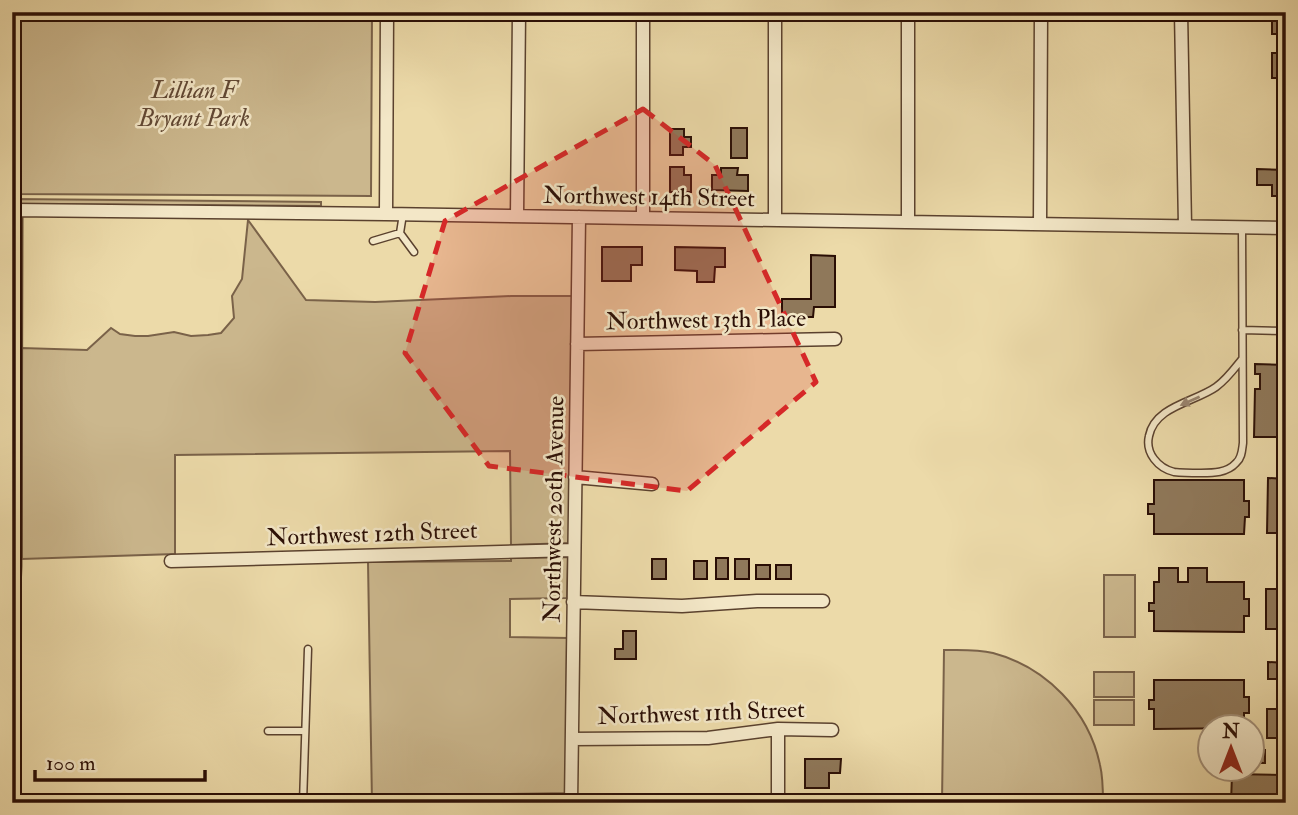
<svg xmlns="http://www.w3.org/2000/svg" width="1298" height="815" viewBox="0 0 1298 815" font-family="'IM FELL Double Pica',serif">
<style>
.green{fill:#cbb78d;stroke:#7a6249;stroke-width:2}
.building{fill:#8f785a;stroke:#2a0e05;stroke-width:2}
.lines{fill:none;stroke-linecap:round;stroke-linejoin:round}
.lane-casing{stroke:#5a412e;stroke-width:9}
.street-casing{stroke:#5a412e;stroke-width:15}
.lane{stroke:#f3e7c7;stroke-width:6}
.street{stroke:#f3e7c7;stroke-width:12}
.oneway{fill:#998570}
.marked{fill:#d62828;fill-opacity:0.2;stroke:#d62828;stroke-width:5;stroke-dasharray:14 9;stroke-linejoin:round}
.labels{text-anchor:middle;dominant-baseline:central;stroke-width:5;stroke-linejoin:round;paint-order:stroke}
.park-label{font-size:24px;font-style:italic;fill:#624935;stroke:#f3e7c7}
.street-label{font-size:24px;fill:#2a0e05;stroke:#f3e7c7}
</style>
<rect width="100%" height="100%" fill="#ecdaa9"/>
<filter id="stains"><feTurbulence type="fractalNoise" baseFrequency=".00286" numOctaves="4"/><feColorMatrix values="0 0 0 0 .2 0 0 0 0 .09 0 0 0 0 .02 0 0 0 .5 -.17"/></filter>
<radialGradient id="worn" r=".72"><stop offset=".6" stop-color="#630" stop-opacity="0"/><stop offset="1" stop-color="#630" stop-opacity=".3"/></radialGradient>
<!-- green -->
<path class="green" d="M12,12H372L371,196L12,194Z
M12,199L321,202V206L12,204Z
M248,220L306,300L375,302L511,296H572L569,543L511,545L510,451L175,455V554L22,559V348L87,350L111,328L120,334L135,336H148L174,332L191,336L208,335L221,333L234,318L232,296L242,279Z
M568,557L567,598L510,599V637L567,638L566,793L510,794L509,803H372L368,562L511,561V558Z
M1104,575H1135V637H1104Z
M944,650C960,650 977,649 993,653C1046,667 1089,711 1100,765C1103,777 1103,790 1103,803H942Z
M1094,672H1134V697H1094Z
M1094,700H1134V725H1094Z"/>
<!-- building -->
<path class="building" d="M1132,12H1152V21H1132Z
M1272,12H1286V34H1272Z
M1272,53H1286V78H1272Z
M731,128H747V158H731Z
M670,129H684V137H691V147H683V155H670Z
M670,167H684V175H691V192H670Z
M721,168H738L737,175H748V191L712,190V175H721Z
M1257,169L1286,170V196H1272V185H1257Z
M602,247H642V265H631V281H602Z
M675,247L725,248V267H715L714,282H697V271L675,270Z
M811,255L835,256V307H814L813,317H782V299H811Z
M1255,364L1286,365V437H1254L1255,389H1260V374H1255Z
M1268,478L1286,479V533H1267Z
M1154,480H1244V501H1249V517H1245L1244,534H1154V514H1148V504H1154Z
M1278,547H1286V570H1278Z
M716,558H728V579H716Z
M652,559H666V579H652Z
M735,559H749V579H735Z
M694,561H707V579H694Z
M756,565H770V579H756Z
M776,565H791V579H776Z
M1159,568H1178V582H1188V568H1207V582H1244V599H1249V616H1244V632L1154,631V611H1149V603H1154V582H1159Z
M1266,589H1286V629H1266Z
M623,631H636V659H615V649H623Z
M1268,662L1286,663V679H1268Z
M1154,680H1244V697H1249V713H1244V728L1154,729V709H1149V700H1154Z
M1267,709H1286V738H1267Z
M1252,750H1265V763H1252Z
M1283,756H1286V803H1231L1232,774L1283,775Z
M805,759H841L840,773H829V788H805Z"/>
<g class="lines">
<!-- lane casing -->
<g class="lane-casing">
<path id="lane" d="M403,214L400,233L414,252
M1242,227L1243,443C1242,450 1242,458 1236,463C1227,473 1213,473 1201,473C1192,473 1183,473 1174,472C1158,468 1145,453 1149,436C1155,406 1195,402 1216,387C1227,379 1234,369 1242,359
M373,241L400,233
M1242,330L1286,331
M268,731H305
M303,803L308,649"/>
</g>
<!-- street casing -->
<g class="street-casing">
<path id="street" d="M643,12V218
M775,12V220
M1181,12L1185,226
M12,210L386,214L1286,228
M386,214L387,12
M517,216L519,12
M908,222V12
M1040,224L1041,12
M577,344L835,339
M575,477L652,484
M171,561L574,550
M573,602L682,606L757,601H823
M12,632L15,566L16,210
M572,739L708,738L778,729L832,730
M571,803L579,217
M778,803V729"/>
</g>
<!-- lane -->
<use href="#lane" class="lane"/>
<!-- street -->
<use href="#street" class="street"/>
</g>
<!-- one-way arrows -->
<defs><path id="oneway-solid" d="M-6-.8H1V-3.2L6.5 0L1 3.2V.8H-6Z" transform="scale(1.75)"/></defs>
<use class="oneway" href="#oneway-solid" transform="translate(1190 401) rotate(156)"/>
<!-- marked area -->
<path class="marked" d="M643,109L715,165L816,382L687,491L489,466L405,353L445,221Z"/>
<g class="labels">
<!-- park labels -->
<g class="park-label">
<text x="194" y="90">Lillian F<tspan x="194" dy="28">Bryant Park</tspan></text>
</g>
<!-- street labels -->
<g class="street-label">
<text transform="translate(649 197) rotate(1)">Northwest 14th Street</text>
<text transform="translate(706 320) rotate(-1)">Northwest 13th Place</text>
<text transform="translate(554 509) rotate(-89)">Northwest 20th Avenue</text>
<text transform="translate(372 534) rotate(-2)">Northwest 12th Street</text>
<text transform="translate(701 713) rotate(-2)">Northwest 11th Street</text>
</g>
</g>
<!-- margin -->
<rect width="1298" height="815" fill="none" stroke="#ecdaa9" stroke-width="42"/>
<rect x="14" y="14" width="1270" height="787" fill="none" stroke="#2a0e05" stroke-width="3.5"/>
<rect x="21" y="21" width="1256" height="773" fill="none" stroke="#2a0e05" stroke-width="2"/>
<!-- north arrow -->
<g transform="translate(1231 748)"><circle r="33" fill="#f3e7c7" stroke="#a39079" stroke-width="2"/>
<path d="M0-5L12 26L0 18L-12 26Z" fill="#8f2418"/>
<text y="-10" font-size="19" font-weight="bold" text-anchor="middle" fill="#2a0e05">N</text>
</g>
<!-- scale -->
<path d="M35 770v10h170v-10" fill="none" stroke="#2a0e05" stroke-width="3.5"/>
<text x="46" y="770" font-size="21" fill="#2a0e05" stroke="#f3e7c7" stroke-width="5" paint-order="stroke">100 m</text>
<rect width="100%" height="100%" filter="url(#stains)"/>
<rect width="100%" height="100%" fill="url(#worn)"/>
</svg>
